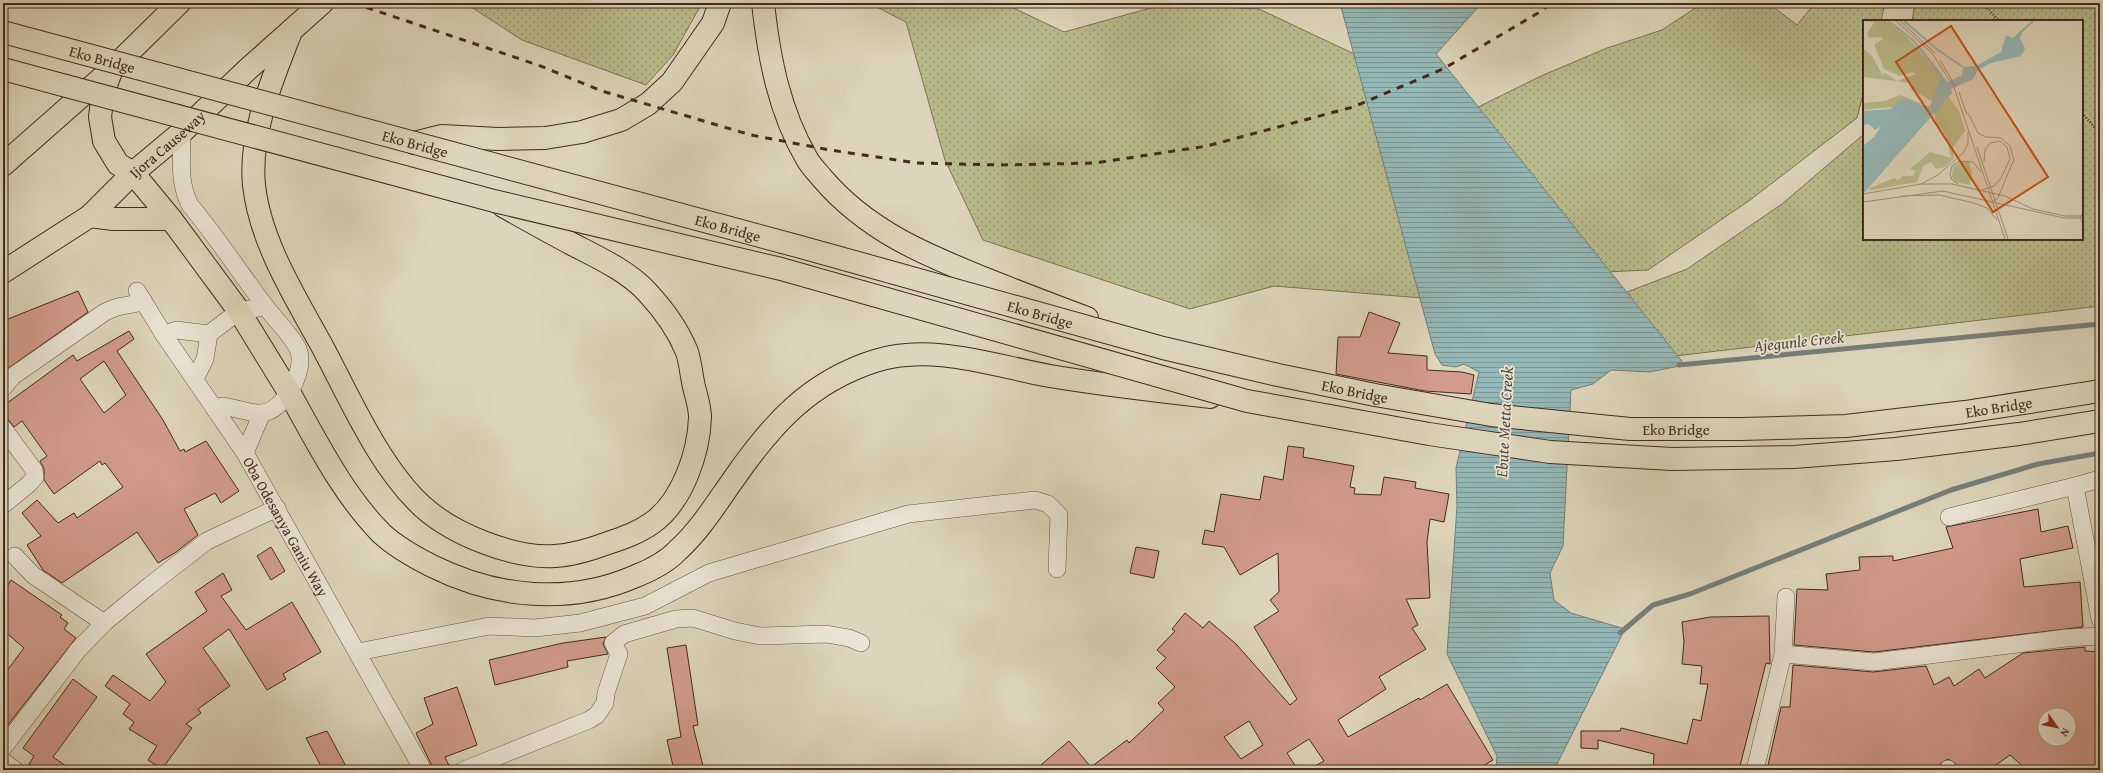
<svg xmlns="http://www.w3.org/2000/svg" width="2103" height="773" viewBox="0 0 2103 773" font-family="'Gentium Book Plus',serif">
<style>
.grass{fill:url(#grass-dots);stroke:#7e7254}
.water{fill:url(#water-rules);stroke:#747f79}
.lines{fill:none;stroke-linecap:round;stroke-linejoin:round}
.stream{stroke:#747f79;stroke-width:5}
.building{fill:#d29b8d;stroke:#45291e;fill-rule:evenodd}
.minor-casing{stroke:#6b5445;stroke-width:18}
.major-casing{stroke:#45291e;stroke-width:24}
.highway-casing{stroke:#45291e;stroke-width:24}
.path{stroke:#45291e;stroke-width:2.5;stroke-dasharray:1 2;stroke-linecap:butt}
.minor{stroke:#e9e4d3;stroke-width:17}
.major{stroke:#ddd5bb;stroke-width:22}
.highway{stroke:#ddd5bb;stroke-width:22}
.rail{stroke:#45291e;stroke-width:3;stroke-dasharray:7 7;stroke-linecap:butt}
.highway-bridge-casing{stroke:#45291e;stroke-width:24;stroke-linecap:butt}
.highway-bridge{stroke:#ddd5bb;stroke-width:22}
.labels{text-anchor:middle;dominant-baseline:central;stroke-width:3.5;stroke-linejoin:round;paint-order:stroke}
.street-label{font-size:15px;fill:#45291e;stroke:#e9e4d3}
.water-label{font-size:16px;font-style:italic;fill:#55463c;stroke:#e9e4d3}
.inset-river{fill:none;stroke:#94b8b6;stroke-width:2}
.inset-road{fill:none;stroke:#a0907c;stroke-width:1}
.view{fill:#c74f10;fill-opacity:0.15;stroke:#c74f10;stroke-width:2}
.inset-edge{fill:none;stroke:#45291e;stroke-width:2}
</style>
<defs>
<pattern id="grass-dots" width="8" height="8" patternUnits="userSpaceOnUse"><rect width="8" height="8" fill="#b8bb8b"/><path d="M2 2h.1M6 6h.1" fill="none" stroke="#979871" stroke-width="1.8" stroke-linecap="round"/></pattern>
<pattern id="water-rules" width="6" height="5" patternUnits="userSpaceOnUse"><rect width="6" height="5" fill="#94b8b6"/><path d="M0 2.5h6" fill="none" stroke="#7b9693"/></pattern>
</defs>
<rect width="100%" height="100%" fill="#ddd5bb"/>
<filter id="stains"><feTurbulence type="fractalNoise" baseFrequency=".005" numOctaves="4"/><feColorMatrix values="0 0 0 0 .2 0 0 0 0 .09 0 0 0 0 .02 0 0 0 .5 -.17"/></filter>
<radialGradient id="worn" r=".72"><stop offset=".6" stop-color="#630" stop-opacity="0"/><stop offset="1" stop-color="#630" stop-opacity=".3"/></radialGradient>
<!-- grass -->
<path class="grass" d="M465,3H702L673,55L646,85L522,40Z
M869,3H1003L1064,32L1165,4L1259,9L1367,60L1422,298L1274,286L1190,309L983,240L945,160L906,22Z
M1703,3H1768L1797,25L1815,3H1885L1881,21H1864V90L1857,118L1750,200L1648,270L1606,272L1468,112L1541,76L1607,48L1662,30Z
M1915,3H2100V306L1675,356L1609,299L1687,269L1782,204L1864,134V239H2082V21H1912Z"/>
<!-- water -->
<path class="water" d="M1340,3H1482L1436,54L1685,365L1649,372L1611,370L1593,384L1571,390L1563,546L1550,573L1554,600L1571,613L1625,629L1554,770H1496L1497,756L1447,654L1457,506L1456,468L1479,372L1464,364L1456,367L1442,365L1435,354Z"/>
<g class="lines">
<!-- stream -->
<path class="stream" d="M1679,365L2100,324
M1620,633L1653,605L1690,594L1951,490L2038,464L2100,453"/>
</g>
<!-- building -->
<path class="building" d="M78,291L88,312L3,372V321Z
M1369,312L1400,323L1388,353L1427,356V370L1462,372L1474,375L1471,394L1425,391L1336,374L1338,337H1360Z
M129,331L134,339L117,351L163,420L180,451L184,449L185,452L206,441L239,491L221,503L215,493L184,509L198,535L176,552L158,563L137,532L62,583L43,570L27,545L41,536L22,513L37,500L58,523L74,513L77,518L123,487L105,463L102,465L100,461L54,494L44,480V469L40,461L47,456L22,421L14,427L3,413V406L73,355L77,361ZM104,361L126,395L104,413L80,379Z
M1288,446L1304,448L1303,457L1354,466L1350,487L1355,488L1354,494L1381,495L1384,477L1416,482L1415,488L1449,494L1444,522L1430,519L1427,542L1430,598L1406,599L1418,625L1412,628L1426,649L1379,677L1386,689L1338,720L1348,737L1419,698L1420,700L1447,684L1493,760L1476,770H1308L1324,761L1309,739L1287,753L1298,770H1035L1069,741L1091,767L1127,740L1129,743L1164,710L1158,703L1175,687L1156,668L1166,658L1157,650L1175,631L1172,629L1185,613L1203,628L1209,621L1236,644L1290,705L1297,699L1254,627L1279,611L1270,600L1279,592L1278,553L1240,575L1224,547L1202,544L1205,530L1214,532L1221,494L1260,500L1264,476L1283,480ZM1249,721L1263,745L1241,759L1224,737Z
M2038,509L2041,532L2068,526L2073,548L2020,559L2024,587L2080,582L2083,627L1874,652L1794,645L1797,589L1828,590L1826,574L1860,570L1859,557L1893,556V561L1953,548L1946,527Z
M271,547L285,571L271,580L257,556Z
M1136,547L1159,551L1154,578L1130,573Z
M223,573L232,590L221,596L246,630L292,602L321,652L283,674L286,679L267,690L229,629L203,648L230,686L198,709L201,713L186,724L192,728L162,769L148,760L157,746L129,729L134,722L123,714L130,704L105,686L113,675L150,701L166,682L146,654L207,611L195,592Z
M11,580L62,615L60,617L68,623L64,629L76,638L3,731V676L24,648L3,630V581L8,585Z
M1769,616L1770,664L1766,663L1739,770H1653L1654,754L1598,740V749L1581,748V731H1620L1621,728L1687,744L1693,719L1701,721L1708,684H1700L1702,666L1682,664L1684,642L1682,622L1710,617Z
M606,637L603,644L608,654L567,661L568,667L495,685L489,660L563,643Z
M686,645L698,725L693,726L703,766L685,770H674L667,740L681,737L667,648Z
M2085,647V651L2100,652V770H2027L2010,755L1989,770H1958L1956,764L1948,759L1940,764L1938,770H1767L1781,707H1790L1793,665L1873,672L1926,666L1934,685L1949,677L1954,686L1979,669L1985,678L2023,653ZM2045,715H2069V739H2045Z
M73,679L97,697L53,757L72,770H38L29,764L34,756L23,748Z
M457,687L477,745L445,757L451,770H434L416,733L433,724L424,698Z
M327,731L348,770H323L306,738Z"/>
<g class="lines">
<!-- minor casing -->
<g class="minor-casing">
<g id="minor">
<path d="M182,132C182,158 178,182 190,205C217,237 240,273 265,306C273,317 293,337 298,349C307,370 284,412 261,413C252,414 233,407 222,406L216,411"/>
<path id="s1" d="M137,291L164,335L245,453L423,770"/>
<path d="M164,335L176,330L209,334L239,311L265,307"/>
<path d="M195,379L205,359L209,334"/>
<path d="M3,388L13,376L105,312L117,307L144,302"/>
<path d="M3,428L34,470L35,477L29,484L3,505"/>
<path d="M245,453L262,413"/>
<path d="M2100,479L2075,486L2100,619"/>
<path d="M1949,517L2075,486"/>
<path d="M15,556L33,575L104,623"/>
<path d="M358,652L489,626L535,628L580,623L645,606L709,573L908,514L1035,500L1048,504L1059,515L1057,569"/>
<path d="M1783,654L1874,662L2066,638L2100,636"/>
<path d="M3,748L78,650L104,623L149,586L207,541L277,508"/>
<path d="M3,761L15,770"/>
<path d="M1948,769V770"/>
<path d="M464,770L589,720L597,715L605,703L606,693L619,654L613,643L624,634L676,619L693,618L735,631L760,636L826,634L849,638L861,643"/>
<path d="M1755,770L1783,654L1786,597"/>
</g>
</g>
<!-- major casing -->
<g class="major-casing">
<g id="major">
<path d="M112,69L103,93L100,117L104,141L118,164L133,173L171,219L239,311L290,394"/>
<path d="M3,165L112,69L179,3"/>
<path d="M90,216L113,219H171"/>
<path id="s2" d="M3,272L90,216L133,173L182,132L248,69L322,3"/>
</g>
</g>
<!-- highway casing -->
<g class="highway-casing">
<path id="highway" d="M763,3C769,58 779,111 807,159C811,166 817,172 822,178C867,231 926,255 988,280C1021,293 1054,306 1087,318
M290,34C272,80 249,134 254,185C260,241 294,295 321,344C349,396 379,467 423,507C453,534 514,559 555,556C573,555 592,549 608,543C623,538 638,533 652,523C682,502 699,453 700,417C700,406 695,393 693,382C691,372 690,361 687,352C678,330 663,309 647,292C628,271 597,257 572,244C549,232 526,219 503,206
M414,143L442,136L498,139L545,138L582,132L621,120L648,104L672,82L713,23L720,3
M290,394C317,442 342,493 381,533C396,547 414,557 432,566C496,598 570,605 636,576C651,570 667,562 678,550C700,530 716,504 733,480C771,425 809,382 875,361C932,343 994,366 1050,376C1103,385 1157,391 1210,397"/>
</g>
<!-- path -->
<path class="path" d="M1983,3L1999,21
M2082,113L2096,129L2100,120"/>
<!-- minor -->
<use href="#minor" class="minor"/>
<!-- major -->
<use href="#major" class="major"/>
<!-- highway -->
<use href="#highway" class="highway"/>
<!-- rail -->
<path class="rail" d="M353,3L538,65L602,91L751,135L830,150L917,163L1000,165L1095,163L1207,146L1353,107L1443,69L1538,13L1552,3"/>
<!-- highway-bridge casing -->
<g class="highway-bridge-casing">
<g id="highway-bridge">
<path id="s3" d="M3,32L797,246L1163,348L1278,375L1375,395L1491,415L1630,429H1742L1846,426L1965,412L2100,391"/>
<path d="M3,69L494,201L781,269L1247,401L1429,434L1550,452L1672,459L1794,457L1896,449L2019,434L2100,421"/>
</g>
</g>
<!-- highway-bridge -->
<use href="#highway-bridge" class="highway-bridge"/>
</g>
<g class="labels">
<!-- street labels -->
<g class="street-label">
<text stroke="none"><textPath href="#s3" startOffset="103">Eko Bridge</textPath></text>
<text stroke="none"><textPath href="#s3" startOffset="427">Eko Bridge</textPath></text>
<text stroke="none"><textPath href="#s2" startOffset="209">Ijora Causeway</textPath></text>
<text stroke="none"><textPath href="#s3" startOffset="751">Eko Bridge</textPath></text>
<text stroke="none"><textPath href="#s3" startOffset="1075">Eko Bridge</textPath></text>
<text stroke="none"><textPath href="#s3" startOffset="1399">Eko Bridge</textPath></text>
<text stroke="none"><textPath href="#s3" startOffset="2047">Eko Bridge</textPath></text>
<text stroke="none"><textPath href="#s3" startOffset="1723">Eko Bridge</textPath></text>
<text stroke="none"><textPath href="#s1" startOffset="279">Oba Odesanya Ganiu Way</textPath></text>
</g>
<!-- water labels -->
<g class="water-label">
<text transform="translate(1799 341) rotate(-6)">Ajegunle Creek</text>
<text transform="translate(1504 422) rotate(-87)">Ebute Metta Creek</text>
</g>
</g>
<!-- overview -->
<g transform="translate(1863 20)">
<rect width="220" height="220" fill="#ddd5bb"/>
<path d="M0,1H23L46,19L78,56L77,64L49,52L37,56L21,49L12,27V24L20,19L18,17L6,18L4,14L11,2ZM1,29L10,37L19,55L22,53L34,61L53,54L73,62L75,65L70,82L48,69L49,63L0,57ZM37,75L59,84L0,90V83L21,81ZM86,77L97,93L102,111L90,127L91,138L82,147L73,149L68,142L60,146L54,162L10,170L5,169L31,158L35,160L40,156H50L53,151L47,149L67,132L88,138L83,115L73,102L71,92ZM97,142H106L109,153L107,165L92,162L89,157L90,147Z" fill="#b8bb8b"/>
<path d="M161,8L157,18L162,29L158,36L128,43L115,50L110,59L88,69L89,73L0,174V126L11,117L18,106L12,110L6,104L0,105V91L28,89L33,83L41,80L67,87L78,55L85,62L99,55L100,47L113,46L138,32L143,15L150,18Z" fill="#94b8b6"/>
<path class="inset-river" d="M25,1L50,20L79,56M41,1L75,30L100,47M157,13L170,1"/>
<path class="inset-road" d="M33,1L69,33L91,67L142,219M37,1L72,33M77,40L93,67M96,72L104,95M105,93L115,113L123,117L138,118L147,126L151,140L145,153M114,127L145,219M58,164L75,155L100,133L105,124V112M95,164L89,160L87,154L89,146L96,141L110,142L118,152M119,170L131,166L138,158L147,139L144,127L137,121L127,123L122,130L121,142M0,174L58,164H89L142,176L170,189L202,196H220M38,176L76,175L111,183L124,188L134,200M130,181L135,178L145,153M0,182L80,171L201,198H220M220,192L217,198L220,204"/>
<path class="view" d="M88,6L185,157L130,192L33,42Z"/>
<rect width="220" height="220" class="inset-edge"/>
</g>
<!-- margin -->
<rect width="2103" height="773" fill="none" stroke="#ddd5bb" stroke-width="16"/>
<rect x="4" y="4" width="2095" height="765" fill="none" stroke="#45291e" stroke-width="2"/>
<rect x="8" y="8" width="2087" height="757" fill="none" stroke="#45291e"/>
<!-- north arrow -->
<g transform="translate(2057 727) rotate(123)"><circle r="19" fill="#e9e4d3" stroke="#a7998b"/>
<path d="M0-3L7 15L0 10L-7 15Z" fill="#8f2418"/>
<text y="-6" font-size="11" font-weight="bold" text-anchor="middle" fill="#45291e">N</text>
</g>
<rect width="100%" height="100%" filter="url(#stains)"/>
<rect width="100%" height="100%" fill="url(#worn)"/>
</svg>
